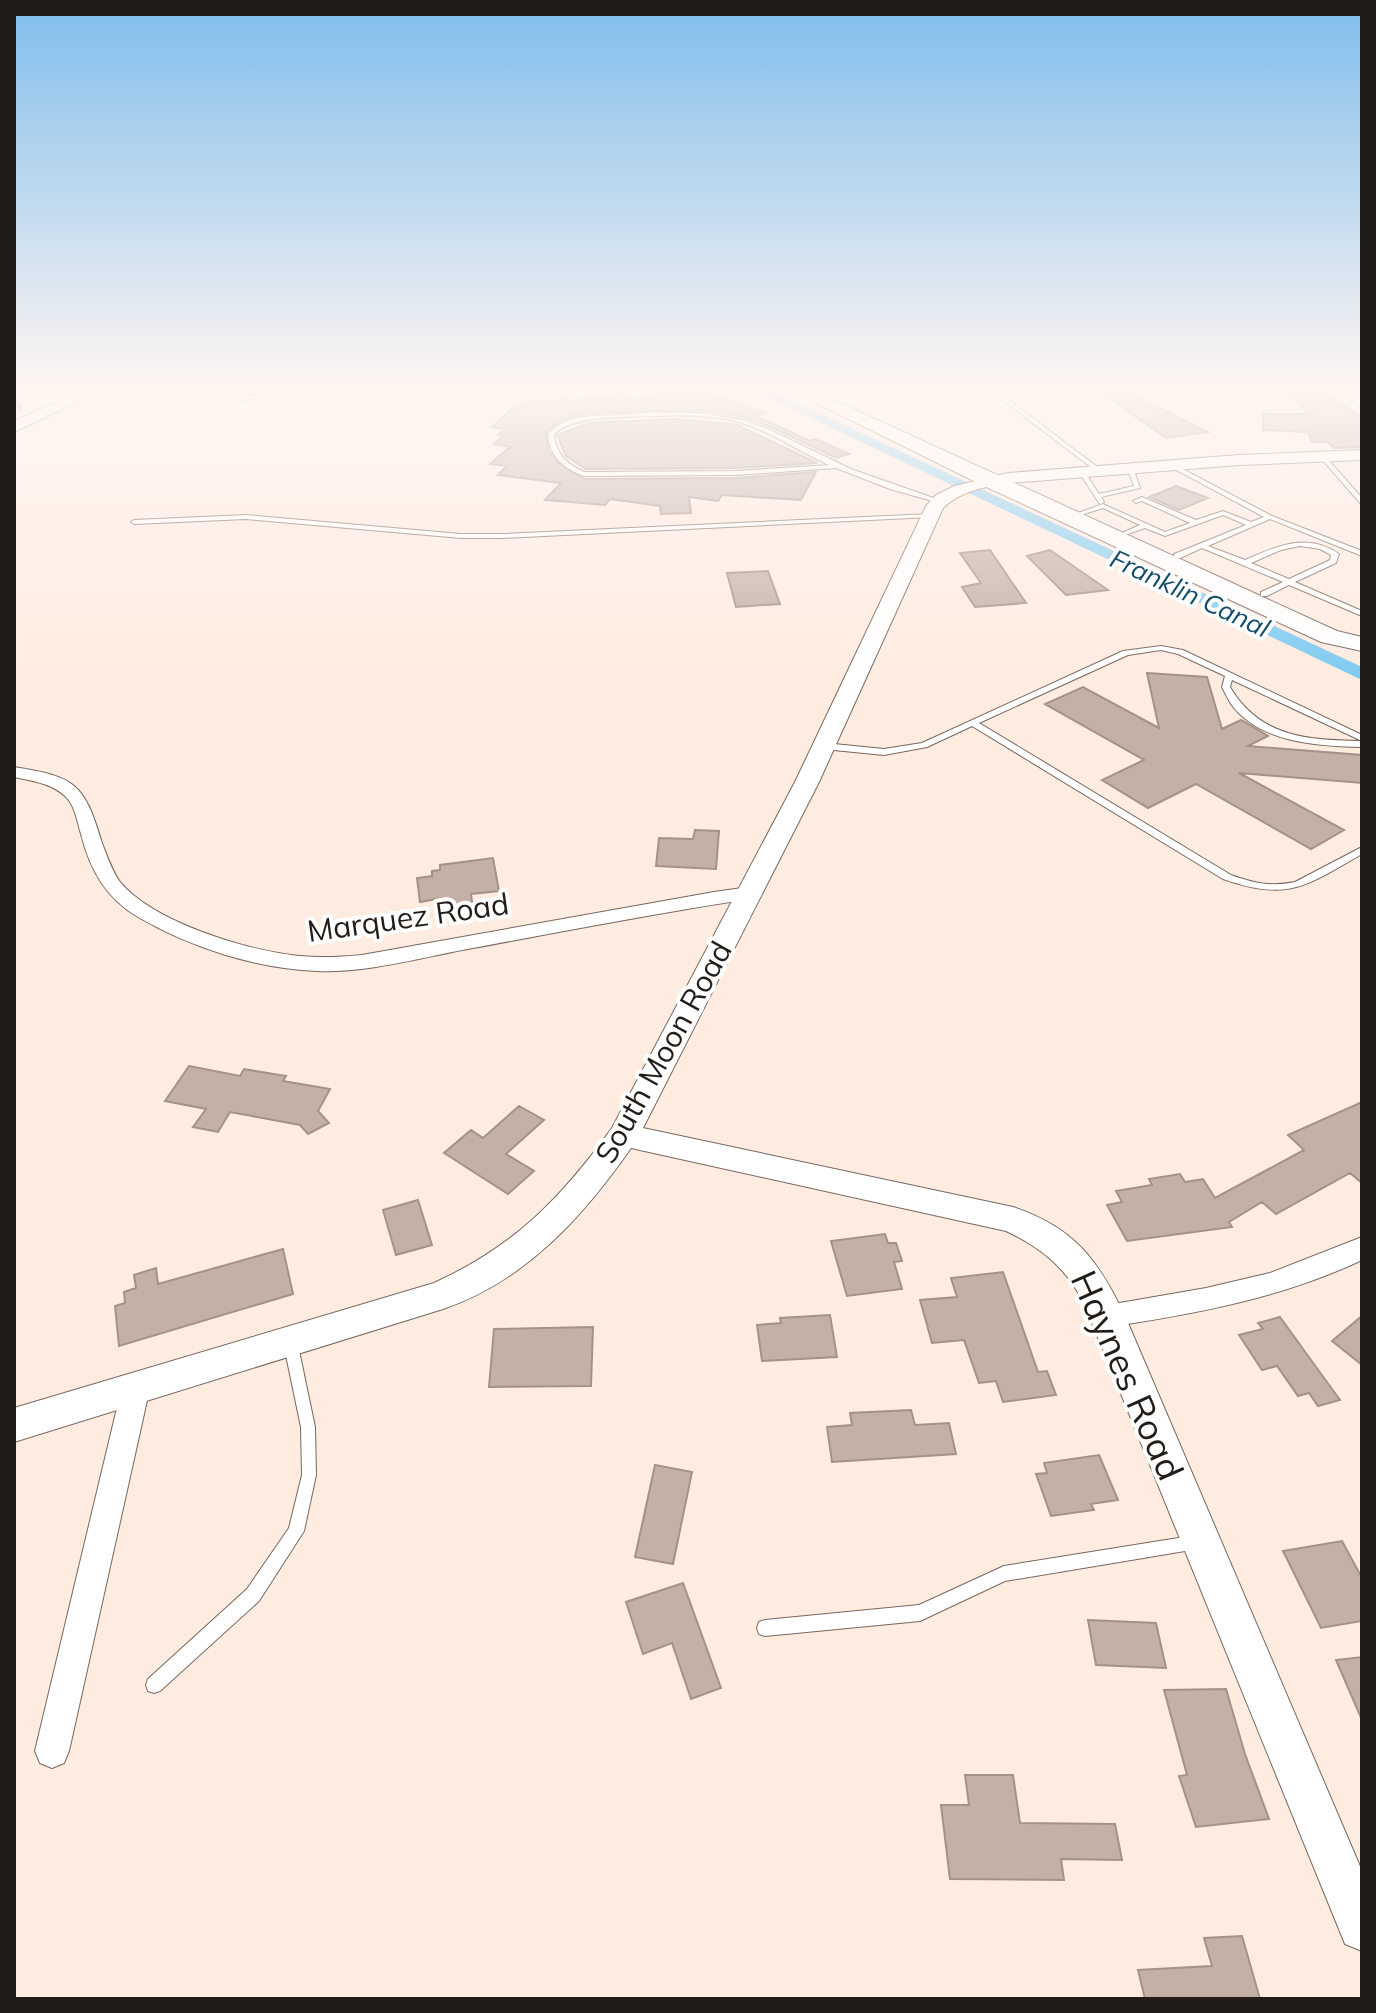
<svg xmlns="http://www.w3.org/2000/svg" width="1376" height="2013" viewBox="0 0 1376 2013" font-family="Mulish,sans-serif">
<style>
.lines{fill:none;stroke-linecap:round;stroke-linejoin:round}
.stream{stroke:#6596b0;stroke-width:4}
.canal{fill:#82cbf1;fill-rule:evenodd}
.building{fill:#c3b1a7;stroke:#a49289;stroke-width:2}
.service-casing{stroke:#77675e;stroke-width:2}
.minor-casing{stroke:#77675e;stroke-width:2}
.tertiary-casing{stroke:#77675e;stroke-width:2}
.primary-casing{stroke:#77675e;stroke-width:2}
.service{fill:#fff;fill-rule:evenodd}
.minor{fill:#fff;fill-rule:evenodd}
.tertiary{fill:#fff;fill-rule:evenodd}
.primary{fill:#fff;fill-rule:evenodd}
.labels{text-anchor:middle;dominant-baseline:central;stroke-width:8;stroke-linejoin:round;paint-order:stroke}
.far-water-label{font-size:26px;font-style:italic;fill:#124d67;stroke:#fff}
.street-label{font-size:30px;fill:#221c18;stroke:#fff}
.near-street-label{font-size:36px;fill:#221c18;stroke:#fff}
</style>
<rect width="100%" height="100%" fill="#ffece1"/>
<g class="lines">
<!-- stream -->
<path class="stream" d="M14,396L21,410"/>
<!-- canal -->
<path class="canal" d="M750,389H767L1362,667V680Z"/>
</g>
<!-- building -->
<path class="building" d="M1106,388H1118L1208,432L1166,438L1103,394Z
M674,391L689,396L703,391L767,413L757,416L810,441L816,439L849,454L836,458L767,425L744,417L701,410L586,413L561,420L546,432L548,450L557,462L584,479L736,478L816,472L801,500L722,495L718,501L689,497L691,513L661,514L660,506L610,499L605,505L545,500L561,483L498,475L507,466L490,464L510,447L494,444L503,436L498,435L505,429L492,427L515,406L537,399L549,403L564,397L575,401L590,395L602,399L618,393L638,400Z
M1326,393L1362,418V447L1334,448L1328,442H1312L1308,432L1263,430V414H1310L1288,394Z
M677,419L737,425L817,463L736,468L586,469L566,456L557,435L589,423Z
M1176,486L1208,498L1179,510L1149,497Z
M990,550L1026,603L975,607L962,587L981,583L960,553Z
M1050,550L1108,590L1066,595L1027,556Z
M768,571L780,604L736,607L727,573Z
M1147,673L1207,677L1222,729L1241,720L1268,736L1248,746L1362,755V783L1239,773L1344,830L1311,849L1196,784L1148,808L1102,780L1144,760L1045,704L1083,687L1159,728Z
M695,830L719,831L716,869L656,866L659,838L693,839Z
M493,858L499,891L471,894L473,909L439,913L437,899L420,902L417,878L432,876V871L440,870V865Z
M189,1066L240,1076L244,1069L286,1076L283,1081L330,1089L318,1111L329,1123L308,1134L300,1125L230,1112L218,1132L193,1127L206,1109L165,1101Z
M1362,1102V1183L1350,1173L1276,1214L1262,1202L1229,1222L1232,1227L1127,1241L1107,1205L1122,1202L1116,1191L1152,1185L1149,1179L1180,1174L1185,1182L1203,1179L1215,1198L1304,1150L1288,1135Z
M519,1106L544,1120L506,1154L534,1171L508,1194L444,1153L471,1130L483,1138Z
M418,1200L432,1245L396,1255L383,1210Z
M885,1234L888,1243H896L902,1261L894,1262L902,1289L847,1296L831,1241Z
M283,1249L293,1294L119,1346L115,1306L125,1303L124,1292L136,1288L134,1275L156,1268L158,1284Z
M1003,1272L1038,1372L1047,1371L1056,1395L1003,1402L996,1381L979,1383L964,1340L932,1343L920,1300L957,1297L951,1278Z
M830,1315L837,1357L762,1361L757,1325L781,1323L780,1318Z
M1362,1316V1365L1332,1341Z
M1280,1317L1316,1367L1340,1400L1318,1406L1309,1393L1298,1396L1277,1366L1262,1370L1239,1335L1263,1329L1258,1323Z
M593,1327L591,1386L489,1387L494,1329Z
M911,1410L915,1425L949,1423L956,1454L832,1462L827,1427L852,1425L850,1413Z
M1099,1455L1118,1500L1091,1504L1094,1510L1051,1516L1036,1474L1047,1473L1044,1463Z
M655,1465L692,1472L673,1564L635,1557Z
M1342,1541L1362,1578V1621L1321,1628L1283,1551Z
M683,1583L721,1688L691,1699L672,1643L643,1654L626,1602Z
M1088,1620L1156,1623L1166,1668L1096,1665Z
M1362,1657V1720L1336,1660Z
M1226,1689L1245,1754L1269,1819L1196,1827L1179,1776L1187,1775L1164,1690Z
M965,1775H1013L1020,1823L1115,1824L1122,1860L1061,1859L1064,1880L950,1879L941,1805H969Z
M1242,1936L1260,1999H1145L1138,1970L1212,1966L1204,1938Z"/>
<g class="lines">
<!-- service casing -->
<g class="service-casing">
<path id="service" d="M287,389H294L284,394L232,402L229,400Z
M864,389H884L881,391L828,395L825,393L828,391Z
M988,389H994L1100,469V471H1096Z
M657,412L701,413L743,420L766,428L851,469L942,501L939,503L890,489L836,468L736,475L584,476C564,469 549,456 548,434C565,415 589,416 612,415C627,414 642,413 657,412ZM657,416C683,415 712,415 738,422C770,431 798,451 829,465L736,471L585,472C567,465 556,454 554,434C574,415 629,417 657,416Z
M1320,455H1324L1362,498V504L1360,503L1320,457Z
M1169,464H1173L1272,516L1362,551V556L1270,519L1208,546L1245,560C1276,546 1308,532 1339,554L1336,563L1295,582L1362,611V616L1289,585L1267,596H1261V592L1283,582L1202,548L1180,558H1174V554L1246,525L1223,515L1165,536L1145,528L1128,534H1124V532L1140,525L1103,508L1081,515L1078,513L1103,504L1165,532L1190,523L1142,501L1136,503L1133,501L1142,497L1196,520L1223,511L1251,522L1264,517L1169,466ZM1300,546L1320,549L1331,555L1330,560L1289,579L1251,563L1281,550Z
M1130,465L1133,467L1140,488L1101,497L1104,502L1101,504L1099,503L1079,472L1084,471L1099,494L1134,486L1127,467Z
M930,514L932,515V517L502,538H461L246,519L134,524L131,522L134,520L246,515L461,534H502Z
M1161,646L1183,650L1362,735V741L1232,680L1230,687C1260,738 1309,740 1362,741V747C1318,746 1259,743 1231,704C1228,699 1225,693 1222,687L1225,676L1178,654L1161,650L1128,655L979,723L1231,875C1253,883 1271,887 1295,882L1362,847V854C1306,886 1288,902 1223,879L972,726L927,747L884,755L824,749L820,746L824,743L884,749L922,743L1123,651Z
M290,1335L295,1337L297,1341L315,1427L316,1475L304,1531L259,1601L160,1691L154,1693L148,1691L146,1685L148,1679L247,1589L289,1528L302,1475L301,1427L283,1341L285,1337Z
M1197,1535L1202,1537L1205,1542L1202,1547L1197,1549L1005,1581L920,1621L765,1636L759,1634L757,1628L759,1622L765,1620L919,1605L1004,1566Z"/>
</g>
<!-- minor casing -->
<g class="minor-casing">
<path id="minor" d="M1337,389H1350L1362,397V407Z
M14,767C76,777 84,783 102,843C107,856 112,871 120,882C154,923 249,951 300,956C321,958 341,957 362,955L714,892L749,887L759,893L749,899C657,913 565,931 473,948C422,957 370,973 317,971C257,969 189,947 138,917C106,898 90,870 81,834C77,821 75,805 65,796C51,783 32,781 14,777Z
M1362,1237V1260C1282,1298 1195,1314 1108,1327L1098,1324L1094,1316L1098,1308L1108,1305L1206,1288L1270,1273Z
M136,1375L146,1378L150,1387L69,1751L64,1763L52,1768L40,1763L35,1751L122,1387L126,1378Z"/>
</g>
<!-- tertiary casing -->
<g class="tertiary-casing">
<path id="tertiary" d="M87,389H105L14,432V421Z
M1362,450V460L1239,465L1008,483C984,487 961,491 943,508L819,782L643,1128L1013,1207C1075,1228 1098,1260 1125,1316L1362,1871V1951L1345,1944L1084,1303C1066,1268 1042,1248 1006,1231L631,1148C583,1217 525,1281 443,1309L14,1442V1408L434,1283C515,1246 561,1198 612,1128L795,782L926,506L936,495L954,486L1008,473L1239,455Z"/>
</g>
<!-- primary casing -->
<g class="primary-casing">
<path id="primary" d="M788,389H810L1337,631L1362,637V651L1321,642L982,485Z"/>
</g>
<!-- service -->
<use href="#service" class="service"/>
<!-- minor -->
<use href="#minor" class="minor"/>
<!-- tertiary -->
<use href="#tertiary" class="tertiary"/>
<!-- primary -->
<use href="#primary" class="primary"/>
</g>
<!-- sky -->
<linearGradient id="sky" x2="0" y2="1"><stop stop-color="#7fbdec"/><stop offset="0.58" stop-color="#fff6f2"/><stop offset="1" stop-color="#fff6f2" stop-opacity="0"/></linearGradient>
<rect width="1376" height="670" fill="url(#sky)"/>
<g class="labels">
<!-- far-water labels -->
<g class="far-water-label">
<text transform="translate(1190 593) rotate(25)">Franklin Canal</text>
</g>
<!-- street labels -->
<g class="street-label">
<text transform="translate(408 917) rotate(-8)">Marquez Road</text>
<text transform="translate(663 1052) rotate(-61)">South Moon Road</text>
</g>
<!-- near-street labels -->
<g class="near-street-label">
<text transform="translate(1128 1375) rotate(66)">Haynes Road</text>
</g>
</g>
<!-- border -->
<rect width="1376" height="2013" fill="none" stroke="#221c18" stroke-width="32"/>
</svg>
